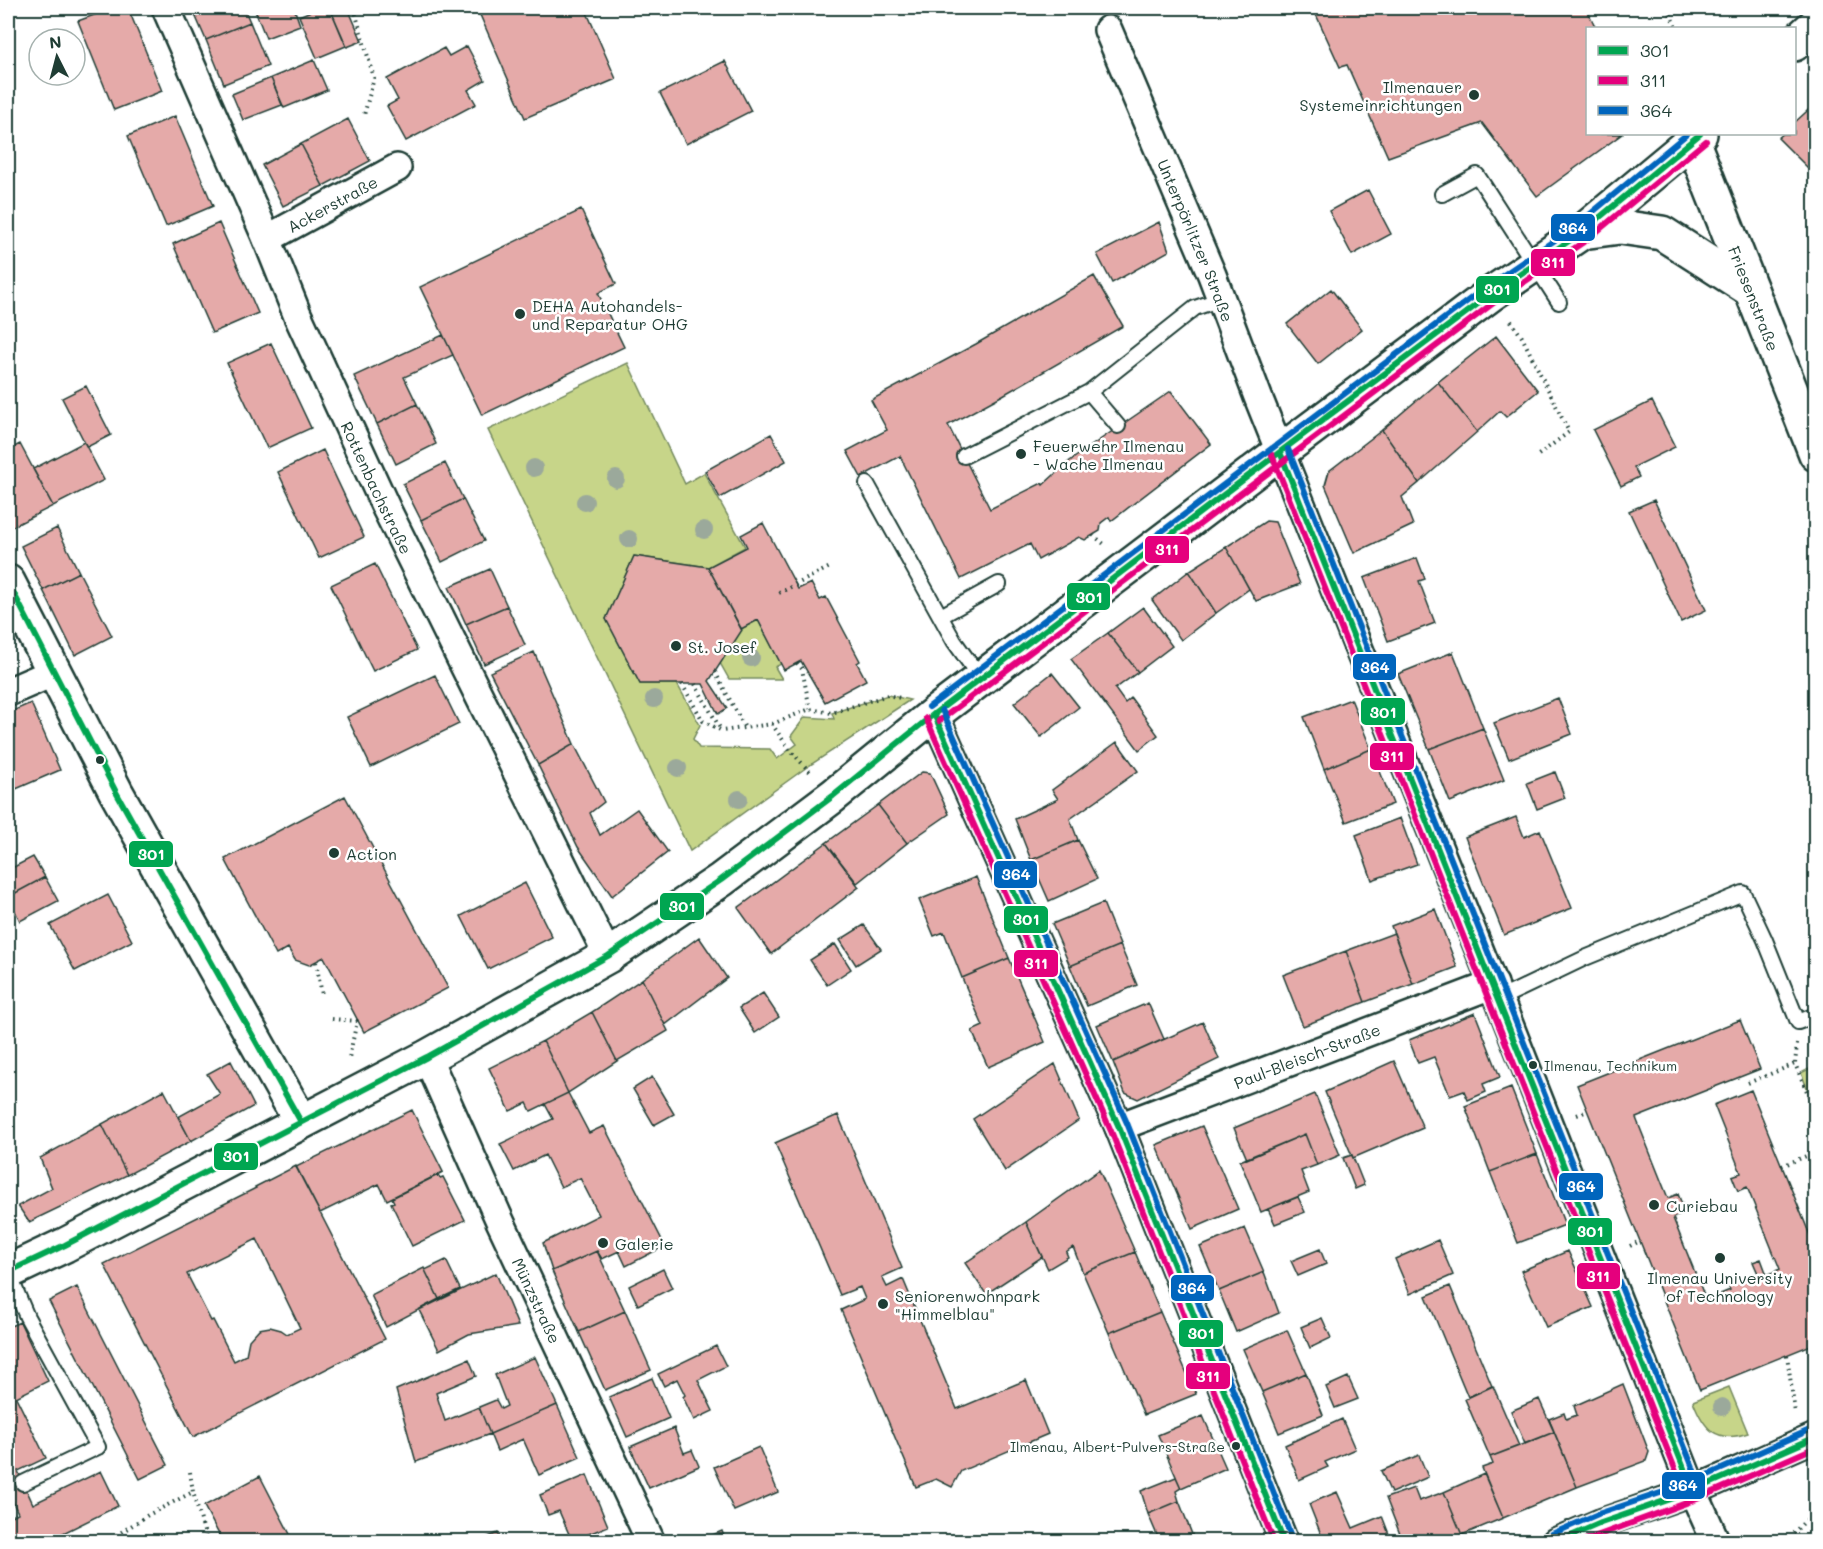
<svg xmlns="http://www.w3.org/2000/svg" width="1823" height="1549" viewBox="0 0 1823 1549" font-family="Mali,sans-serif">
<style>
.green{fill:#c7d589;stroke:#73895e;stroke-width:1.5}
.building{fill:#e5aaa9;stroke:#1f3d34;stroke-width:1.5;fill-rule:evenodd}
.lines{fill:none;stroke-linecap:round;stroke-linejoin:round}
.lane-casing{stroke:#1f3d34;stroke-width:18}
.street-casing{stroke:#1f3d34;stroke-width:32}
.secondary-casing{stroke:#1f3d34;stroke-width:38}
.path{stroke:#1f3d34;stroke-width:4;stroke-dasharray:1.5 4.5;stroke-linecap:butt}
.lane{stroke:#fff;stroke-width:14}
.street{stroke:#fff;stroke-width:27}
.secondary{stroke:#fff;stroke-width:33}
.bus-1-casing{stroke:#fff;stroke-width:10}
.bus-2-casing{stroke:#fff;stroke-width:10}
.bus-3-casing{stroke:#fff;stroke-width:10}
.bus-1{stroke:#00a651;stroke-width:6}
.bus-2{stroke:#e5007d;stroke-width:6}
.bus-3{stroke:#0065bd;stroke-width:6}
.tree{fill:#9ba99b}
.poi-dot{fill:#1f3d34;stroke:#fff;stroke-width:2}
.labels{text-anchor:middle;dominant-baseline:central;stroke-width:5;stroke-linejoin:round;paint-order:stroke}
.bus-label{font-size:14px;fill:#1f3d34;stroke:#fff;text-anchor:start}
.poi-label{font-size:16px;fill:#1f3d34;stroke:#fff;text-anchor:start}
.street-label{font-size:16px;fill:#1f3d34;stroke:#fff}
.line-badge{stroke:#fff;stroke-width:2}
.badge-label{font-size:16px;text-anchor:middle;font-weight:bold;fill:#fff}
</style>
<rect width="100%" height="100%" fill="#fff"/>
<filter id="ink" filterUnits="userSpaceOnUse"><feTurbulence type="fractalNoise" baseFrequency=".0167" numOctaves="2"/><feDisplacementMap in="SourceGraphic" scale="12" xChannelSelector="R" yChannelSelector="G"/><feConvolveMatrix kernelMatrix="1 2 1 2 8 2 1 2 1" color-interpolation-filters="sRGB"/></filter>
<g filter="url(#ink)">
<!-- green -->
<path class="green" d="M628,363L685,484L704,473L745,547L708,567L634,556L606,619L640,684H677L700,725L693,739L699,748L770,749L777,759L797,744L791,736L805,717L834,719L832,713L888,695L910,700L807,767L690,851L488,430Z
M758,620L781,664L775,667L782,679H729L720,663L741,629Z
M1815,1066V1107L1801,1073Z
M1729,1387L1748,1433C1716,1444 1704,1429 1693,1401Z"/>
<!-- building -->
<path class="building" d="M113,8H128L162,91L114,110L78,21Z
M192,8H244L250,22L206,40Z
M254,8H294L300,25L266,38Z
M318,8H330L346,46L317,58L299,16Z
M330,8H348L362,41L347,47Z
M477,8H585L616,79L525,118Z
M1313,8H1586L1596,28H1588V134H1622L1537,196L1482,123L1388,157L1347,65L1340,67Z
M250,22L268,66L224,84L206,40Z
M467,46L485,80L468,90L476,104L406,141L387,106L398,100L387,79L444,48L449,56Z
M314,60L327,90L284,108L271,78Z
M725,61L751,111L686,144L660,93Z
M271,78L282,105L243,120L232,94Z
M1816,103V176L1778,138L1783,134H1794V123Z
M175,116L213,206L166,226L128,136Z
M348,119L370,161L323,186L301,144Z
M301,144L323,186L283,206L262,165Z
M1368,190L1391,234L1352,255L1329,211Z
M581,210L616,284L598,293L624,347L482,415L420,287Z
M1159,222L1169,251L1112,283L1097,254Z
M219,223L258,313L212,333L173,244Z
M1094,276L1123,326L1003,395L948,425L990,509L1042,483L1043,485L1067,463L1101,439L1171,391L1211,444L1111,521L1109,517L1101,523L1100,531L1085,540L1079,537L1038,560L1030,544L961,579L900,456L861,477L847,451L887,430L871,400L976,344Z
M1331,289L1362,329L1318,364L1287,324Z
M443,335L453,355L404,377L417,404L377,424L354,376Z
M1496,336L1538,391L1506,417L1500,411L1477,432L1438,382Z
M271,343L311,428L267,448L227,363Z
M1438,382L1477,432L1419,483L1382,430Z
M86,386L111,435L87,447L62,398Z
M1652,401L1675,447L1634,467L1639,477L1621,486L1593,430Z
M417,404L436,444L396,464L377,424Z
M1382,430L1419,483L1402,497L1413,525L1354,553L1325,485L1329,471Z
M771,434L786,461L720,498L705,471Z
M84,442L104,480L53,506L33,469Z
M20,444L53,506L10,528L8,523V450Z
M323,450L364,537L319,558L278,472Z
M445,463L463,499L421,520L403,484Z
M463,499L484,541L442,562L421,520Z
M1654,500L1706,610L1681,622L1629,511Z
M1266,521L1275,522L1300,584L1256,601L1226,547Z
M763,523L798,589L811,583L820,600L826,597L860,661L857,663L866,680L825,702L801,661L784,670L758,620L741,629L708,567L747,547L741,535Z
M57,528L79,572L43,590L21,546Z
M1226,547L1249,589L1216,613L1189,571Z
M634,556L708,567L742,630L709,681L727,708L718,714L703,684H640L606,619Z
M1417,558L1425,579L1419,581L1435,623L1388,641L1364,578Z
M375,564L417,650L373,671L331,585Z
M490,569L507,606L466,624L449,587Z
M1189,571L1216,613L1181,640L1152,600Z
M79,572L112,636L75,655L43,590Z
M507,606L525,645L484,664L466,624Z
M1143,607L1172,646L1138,672L1108,633Z
M1108,633L1138,672L1115,689L1125,703L1131,698L1158,735L1139,750L1071,659Z
M534,652L574,744L538,765L490,672Z
M1453,652L1483,728L1429,749L1398,674Z
M1052,673L1079,707L1041,737L1014,703Z
M435,675L459,724L371,767L347,717Z
M1558,698L1572,734L1509,759L1494,723Z
M1351,699L1371,749L1324,769L1304,717Z
M31,703L60,770L16,789L11,777L8,779V713Z
M1483,728L1504,780L1450,802L1429,749Z
M1117,742L1138,771L1070,819L1078,840L1031,860L1015,819L1058,799L1052,790Z
M574,744L604,802L590,813L600,835L637,809L668,852L612,896L578,847L538,765Z
M1371,749L1393,804L1346,822L1324,769Z
M922,772L930,773L949,814L907,843L878,805Z
M1555,772L1565,798L1537,809L1527,783Z
M345,796L448,988L364,1032L324,957L309,965L295,960L288,948L276,955L225,859Z
M878,805L907,843L857,883L826,843Z
M1516,817L1524,837L1540,830L1572,908L1504,935L1465,837Z
M1400,818L1417,864L1372,880L1356,835Z
M1078,840L1097,879L1049,901L1031,860Z
M826,843L859,887L771,954L738,908Z
M33,857L45,877L8,897V870Z
M45,877L58,901L20,921L8,897Z
M976,877L1009,958L962,978L944,932L934,936L919,900Z
M525,883L552,937L488,969L461,916Z
M108,895L132,941L75,971L50,925Z
M1103,903L1120,945L1070,966L1052,924Z
M1435,909L1457,967L1413,984L1391,926Z
M864,925L881,949L856,965L840,940Z
M1394,933L1413,984L1365,1002L1346,951Z
M699,937L727,978L665,1025L642,979Z
M835,944L851,969L827,985L810,960Z
M1120,945L1137,985L1087,1006L1070,966Z
M1346,951L1365,1002L1303,1026L1283,975Z
M1009,958L1045,1042L988,1067L972,1031L983,1026L962,978Z
M642,979L668,1031L617,1061L592,1012Z
M763,993L779,1017L755,1033L739,1008Z
M1148,1003L1164,1039L1113,1062L1097,1025Z
M592,1012L617,1061L568,1093L543,1041Z
M1475,1013L1500,1077L1483,1084L1486,1092L1468,1100L1464,1091L1450,1096L1434,1057L1418,1063L1409,1040Z
M1740,1020L1760,1069L1636,1118L1668,1198L1678,1194L1685,1212L1673,1218L1706,1300L1730,1290L1728,1285L1754,1274L1756,1279L1760,1278L1753,1262L1761,1259L1767,1275L1780,1269L1747,1187L1738,1191L1732,1176L1741,1173L1714,1105L1751,1090L1816,1250V1343L1700,1390L1577,1085Z
M1203,1022L1219,1059L1138,1099L1125,1093L1113,1062Z
M543,1041L568,1093L531,1111L527,1103L510,1111L489,1068Z
M231,1061L254,1106L191,1141L178,1117L220,1094L207,1074Z
M1394,1061L1423,1128L1353,1158L1325,1092Z
M1055,1064L1079,1120L1005,1171L973,1119Z
M652,1077L674,1114L654,1125L633,1089Z
M1511,1088L1537,1154L1490,1172L1465,1106Z
M164,1090L191,1141L127,1175L102,1124Z
M568,1093L589,1133L604,1126L665,1246L626,1266L619,1251L602,1259L597,1251L552,1271L543,1243L599,1215L580,1178L561,1187L545,1155L514,1171L500,1144L553,1119L545,1104Z
M1315,1094L1340,1155L1317,1165L1305,1134L1247,1159L1234,1128Z
M412,1110L443,1172L387,1200L379,1184L320,1213L296,1167Z
M838,1115L902,1268L882,1277L887,1287L903,1279L957,1409L1026,1380L1048,1434L961,1471L952,1487L936,1479L916,1487L841,1310L865,1299L860,1287L840,1295L775,1143Z
M102,1124L127,1175L29,1222L18,1206L52,1188L40,1158Z
M1202,1126L1238,1209L1192,1229L1156,1145Z
M1305,1134L1317,1165L1301,1171L1309,1192L1261,1212L1240,1161Z
M1537,1154L1565,1225L1518,1243L1490,1172Z
M1352,1155L1364,1185L1355,1189L1343,1158Z
M296,1166L385,1339L193,1437L104,1264L256,1188L255,1187ZM257,1239L300,1328L287,1334L281,1330L270,1327L259,1329L249,1340L246,1355L234,1361L213,1320L211,1321L187,1274Z
M1099,1170L1135,1252L1083,1273L1073,1247L1066,1252L1068,1257L1048,1269L1026,1222Z
M438,1175L440,1178L443,1177L465,1220L412,1246L391,1203L394,1202L392,1198Z
M1298,1197L1305,1212L1275,1224L1268,1209Z
M1026,1222L1042,1257L986,1294L965,1263Z
M1245,1228L1264,1272L1219,1291L1200,1247Z
M1438,1240L1453,1275L1410,1294L1395,1259Z
M1320,1249L1326,1264L1298,1276L1291,1261Z
M597,1251L625,1311L579,1332L552,1271Z
M1568,1251L1593,1307L1546,1327L1521,1271Z
M1135,1252L1160,1312L1109,1333L1083,1273Z
M446,1260L460,1289L439,1299L425,1270Z
M424,1268L439,1299L386,1327L371,1295Z
M663,1269L672,1288L638,1305L629,1286Z
M1264,1272L1279,1313L1236,1332L1219,1291Z
M496,1273L518,1326L469,1334L439,1350L419,1310Z
M1450,1286L1492,1386L1468,1397L1426,1296Z
M77,1287L168,1465L140,1479L49,1301Z
M625,1311L651,1370L605,1390L579,1332Z
M1160,1312L1196,1394L1144,1415L1109,1333Z
M1322,1318L1331,1338L1310,1348L1301,1327Z
M20,1322L48,1381L16,1397L46,1458L18,1471L33,1504L101,1471L118,1506L45,1542H8V1518L18,1513L8,1492V1327Z
M1287,1330L1306,1373L1262,1392L1243,1349Z
M716,1346L726,1366L698,1380L713,1411L694,1420L683,1397L685,1395L677,1379L664,1386L658,1374Z
M535,1357L557,1405L490,1434L479,1407L496,1400L501,1409L507,1406L495,1375Z
M469,1359L476,1376L436,1393L445,1421L479,1407L490,1434L416,1462L396,1390Z
M1306,1373L1323,1415L1279,1433L1262,1392Z
M1348,1377L1358,1399L1335,1408L1326,1387Z
M652,1378L669,1418L627,1437L609,1397Z
M1623,1384L1649,1452L1646,1461L1577,1487L1549,1419L1564,1413L1566,1419L1577,1415L1574,1406Z
M1493,1386L1519,1446L1490,1457L1465,1399Z
M1539,1399L1554,1432L1525,1444L1511,1411Z
M557,1405L580,1457L539,1475L523,1439L497,1451L490,1434Z
M1203,1416L1226,1468L1181,1488L1158,1435Z
M1342,1419L1355,1449L1325,1462L1328,1467L1299,1480L1285,1445Z
M674,1428L684,1453L692,1450L699,1466L649,1488L630,1447Z
M1554,1432L1577,1487L1503,1518L1482,1468L1493,1464L1490,1457Z
M759,1447L778,1492L734,1511L714,1467Z
M1419,1455L1428,1477L1391,1493L1381,1471Z
M1484,1474L1503,1518L1462,1535L1444,1492Z
M587,1475L608,1526L572,1541L559,1511L548,1515L540,1495Z
M260,1476L294,1542H223L204,1506Z
M1176,1477L1181,1488L1176,1491L1179,1501L1148,1514L1141,1491Z
M1414,1488L1419,1501L1444,1492L1462,1535L1445,1542H1403L1386,1498Z
M1337,1492L1353,1528L1382,1516L1392,1542H1324L1309,1504Z
M1179,1501L1195,1542H1160L1148,1514Z
M722,1531L726,1542H696Z
M498,1533L502,1542H476Z"/>
<g class="lines">
<!-- lane casing -->
<g class="lane-casing">
<path id="lane" d="M1442,194L1477,175L1559,302
M1118,426L1089,392L1195,308L1221,299
M964,456L1089,392
M867,484L954,641L981,679
M941,616L999,584
M1499,999L1585,958L1743,893L1765,940L1798,1022L1816,1015
M8,1272L27,1317L98,1447L23,1483"/>
</g>
<!-- street casing -->
<g class="street-casing">
<g id="street">
<path id="s1" d="M166,8L267,239L297,314L387,510L608,956"/>
<path id="s2" d="M1108,30L1212,275L1258,397L1499,999L1693,1491L1716,1542"/>
<path id="s3" d="M267,239L397,168"/>
<path d="M8,692L54,672"/>
<path d="M934,714L1119,1127L1284,1542"/>
<path id="s4" d="M427,1057L500,1221L651,1542"/>
<path id="s5" d="M1119,1127L1494,984"/>
<path d="M1556,1542L1601,1523L1693,1491L1816,1437"/>
</g>
</g>
<!-- secondary casing -->
<g class="secondary-casing">
<g id="secondary">
<path d="M1794,44L1816,24"/>
<path id="s6" d="M1692,140L1816,454"/>
<path d="M1582,232L1620,227L1662,233L1751,290"/>
<path d="M8,582L116,792L301,1122"/>
<path d="M8,1272L65,1245L427,1057L608,956L721,880L833,796L934,714L1280,452L1491,294L1582,232L1700,134"/>
</g>
</g>
<!-- path -->
<path class="path" d="M354,8L374,78L364,115
M1668,8L1676,28
M1511,321L1522,337L1569,432L1537,456
M1093,535L1104,544
M779,593L832,566
M797,663L802,669L810,709
M715,672L745,728
M682,684L703,721L722,731L772,724L789,749L810,772
M695,684L721,730
M772,724L810,709L832,713L888,695L900,698
M316,962L322,995
M332,1019L357,1021L349,1058
M1797,1044L1795,1064L1816,1112
M1748,1083L1795,1064
M1577,1115L1588,1111
M1782,1166L1816,1152
M1630,1246L1640,1241
M1787,1355L1795,1413
M190,1472L193,1492L207,1542
M106,1542L148,1515L193,1492
M1785,1542L1805,1521L1815,1517"/>
<!-- lane -->
<use href="#lane" class="lane"/>
<!-- street -->
<use href="#street" class="street"/>
<!-- secondary -->
<use href="#secondary" class="secondary"/>
<!-- bus-1 casing -->
<g class="bus-1-casing">
<path id="bus-1" d="M1280,452L1693,1491
M8,582L116,792L301,1122
M934,714L1119,1127L1284,1542
M8,1272L65,1245L427,1057L608,956L721,880L833,796L934,714L1280,452L1491,294L1582,232L1700,134
M1557,1542L1601,1523L1693,1491L1816,1437"/>
</g>
<!-- bus-2 casing -->
<g class="bus-2-casing">
<path id="bus-2" d="M1272,455L1685,1494
M926,718L1111,1131L1274,1542
M939,721L1496,301L1588,239L1706,141
M1580,1542L1697,1499L1816,1447"/>
</g>
<!-- bus-3 casing -->
<g class="bus-3-casing">
<path id="bus-3" d="M1288,449L1701,1488
M929,707L1486,287L1577,225L1687,134
M942,710L1127,1123L1292,1539
M1552,1534L1598,1514L1690,1483L1812,1429"/>
</g>
<!-- bus-1 -->
<use href="#bus-1" class="bus-1"/>
<!-- bus-2 -->
<use href="#bus-2" class="bus-2"/>
<!-- bus-3 -->
<use href="#bus-3" class="bus-3"/>
</g>
<!-- trees -->
<g class="tree">
<circle cx="534" cy="468" r="9"/>
<circle cx="616" cy="479" r="9"/>
<circle cx="585" cy="502" r="9"/>
<circle cx="704" cy="530" r="9"/>
<circle cx="629" cy="539" r="9"/>
<circle cx="751" cy="658" r="9"/>
<circle cx="654" cy="699" r="9"/>
<circle cx="678" cy="768" r="9"/>
<circle cx="739" cy="799" r="9"/>
<circle cx="1722" cy="1407" r="9"/>
</g>
</g>
<!-- markers -->
<g class="poi-dot">
<circle cx="1474" cy="95" r="6"/>
<circle cx="520" cy="314" r="6"/>
<circle cx="1021" cy="454" r="6"/>
<circle cx="676" cy="646" r="6"/>
<circle cx="100" cy="760" r="5"/>
<circle cx="334" cy="853" r="6"/>
<circle cx="1533" cy="1065" r="5"/>
<circle cx="1654" cy="1205" r="6"/>
<circle cx="603" cy="1243" r="6"/>
<circle cx="1720" cy="1258" r="6"/>
<circle cx="883" cy="1304" r="6"/>
<circle cx="1236" cy="1446" r="5"/>
</g>
<g class="labels">
<!-- bus labels -->
<g class="bus-label">
<text x="1544" y="1065">Ilmenau, Technikum</text>
<text x="1225" y="1446" text-anchor="end">Ilmenau, Albert-Pulvers-Straße</text>
</g>
<!-- poi labels -->
<g class="poi-label">
<text x="1462" y="86" text-anchor="end">Ilmenauer<tspan x="1462" dy="18">Systemeinrichtungen</tspan></text>
<text x="532" y="305">DEHA Autohandels-<tspan x="532" dy="18">und Reparatur OHG</tspan></text>
<text x="1033" y="445">Feuerwehr Ilmenau<tspan x="1033" dy="18">- Wache Ilmenau</tspan></text>
<text x="688" y="646">St. Josef</text>
<text x="346" y="853">Action</text>
<text x="1666" y="1205">Curiebau</text>
<text x="615" y="1243">Galerie</text>
<text x="1720" y="1277" text-anchor="middle">Ilmenau University<tspan x="1720" dy="18">of Technology</tspan></text>
<text x="895" y="1295">Seniorenwohnpark<tspan x="895" dy="18">"Himmelblau"</tspan></text>
</g>
<!-- street labels -->
<g class="street-label">
<text stroke="none"><textPath href="#s3" startOffset="74">Ackerstraße</textPath></text>
<text stroke="none"><textPath href="#s2" startOffset="228">Unterpörlitzer Straße</textPath></text>
<text stroke="none"><textPath href="#s6" startOffset="170">Friesenstraße</textPath></text>
<text stroke="none"><textPath href="#s1" startOffset="524">Rottenbachstraße</textPath></text>
<text stroke="none"><textPath href="#s5" startOffset="201">Paul-Bleisch-Straße</textPath></text>
<text stroke="none"><textPath href="#s4" startOffset="267">Münzstraße</textPath></text>
</g>
</g>
<g class="line-badge">
<rect x="1550" y="213" width="46" height="29" rx="6" fill="#0065bd"/>
<rect x="1530" y="248" width="46" height="29" rx="6" fill="#e5007d"/>
<rect x="1475" y="275" width="45" height="29" rx="6" fill="#00a651"/>
<rect x="1144" y="535" width="46" height="29" rx="6" fill="#e5007d"/>
<rect x="1066" y="582" width="45" height="29" rx="6" fill="#00a651"/>
<rect x="1352" y="653" width="45" height="28" rx="6" fill="#0065bd"/>
<rect x="1360" y="697" width="46" height="29" rx="6" fill="#00a651"/>
<rect x="1369" y="742" width="46" height="29" rx="6" fill="#e5007d"/>
<rect x="128" y="840" width="46" height="28" rx="6" fill="#00a651"/>
<rect x="993" y="860" width="45" height="29" rx="6" fill="#0065bd"/>
<rect x="659" y="892" width="46" height="29" rx="6" fill="#00a651"/>
<rect x="1003" y="905" width="46" height="29" rx="6" fill="#00a651"/>
<rect x="1013" y="949" width="46" height="29" rx="6" fill="#e5007d"/>
<rect x="213" y="1142" width="46" height="29" rx="6" fill="#00a651"/>
<rect x="1558" y="1172" width="46" height="29" rx="6" fill="#0065bd"/>
<rect x="1567" y="1217" width="46" height="29" rx="6" fill="#00a651"/>
<rect x="1576" y="1262" width="45" height="28" rx="6" fill="#e5007d"/>
<rect x="1170" y="1274" width="45" height="28" rx="6" fill="#0065bd"/>
<rect x="1178" y="1319" width="46" height="29" rx="6" fill="#00a651"/>
<rect x="1185" y="1362" width="46" height="28" rx="6" fill="#e5007d"/>
<rect x="1661" y="1471" width="45" height="29" rx="6" fill="#0065bd"/>
</g>
<g class="badge-label">
<text x="1573" y="234">364</text>
<text x="1553" y="268">311</text>
<text x="1497" y="295">301</text>
<text x="1167" y="555">311</text>
<text x="1089" y="603">301</text>
<text x="1375" y="673">364</text>
<text x="1383" y="718">301</text>
<text x="1392" y="762">311</text>
<text x="151" y="860">301</text>
<text x="1016" y="880">364</text>
<text x="682" y="912">301</text>
<text x="1026" y="925">301</text>
<text x="1036" y="969">311</text>
<text x="236" y="1162">301</text>
<text x="1581" y="1192">364</text>
<text x="1590" y="1237">301</text>
<text x="1598" y="1282">311</text>
<text x="1192" y="1294">364</text>
<text x="1201" y="1339">301</text>
<text x="1208" y="1382">311</text>
<text x="1683" y="1491">364</text>
</g>
<!-- margin -->
<rect width="1823" height="1549" fill="none" stroke="#fff" stroke-width="30"/>
<rect x="15" y="15" width="1793" height="1519" fill="none" stroke="#1f3d34" stroke-width="2" filter="url(#ink)"/>
<!-- legend -->
<rect x="1586" y="27" width="210" height="108" fill="#ffffff" stroke="#a5b1ae" stroke-width="1.5"/>
<rect x="1598" y="46" width="30" height="9" fill="#00a651" stroke="#a5b1ae" stroke-width="1.5"/>
<text x="1640" y="57" font-size="18" fill="#1f3d34">301</text>
<rect x="1598" y="76" width="30" height="9" fill="#e5007d" stroke="#a5b1ae" stroke-width="1.5"/>
<text x="1640" y="87" font-size="18" fill="#1f3d34">311</text>
<rect x="1598" y="106" width="30" height="9" fill="#0065bd" stroke="#a5b1ae" stroke-width="1.5"/>
<text x="1640" y="117" font-size="18" fill="#1f3d34">364</text>
<!-- north arrow -->
<g transform="translate(57 57) rotate(354)"><circle r="28" fill="#ffffff" stroke="#a5b1ae" stroke-width="1.5"/>
<path d="M0-4.5L10 22L0 15L-10 22Z" fill="#1f3d34"/>
<text y="-9" font-size="16" font-weight="bold" text-anchor="middle" fill="#1f3d34">N</text>
</g>
</svg>
